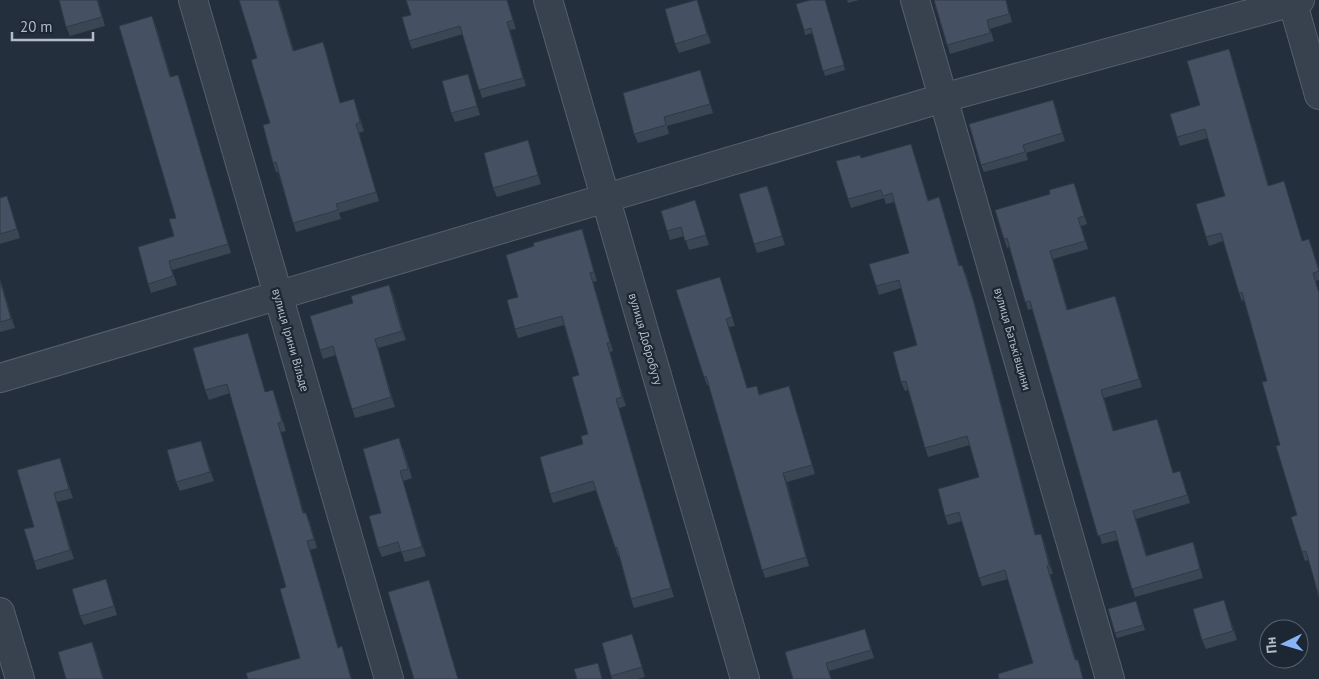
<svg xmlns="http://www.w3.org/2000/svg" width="1319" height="679" viewBox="0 0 1319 679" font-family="'PT Sans',sans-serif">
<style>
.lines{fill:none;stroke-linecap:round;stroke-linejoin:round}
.minor-casing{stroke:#565f6c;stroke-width:30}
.minor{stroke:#38414e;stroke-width:28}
.wall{fill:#3b4654}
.shaded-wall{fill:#303945}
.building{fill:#455162;stroke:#303945}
.labels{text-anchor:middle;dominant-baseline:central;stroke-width:4.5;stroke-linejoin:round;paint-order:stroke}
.street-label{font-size:12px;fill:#b4bcc9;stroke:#1d2633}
</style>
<rect width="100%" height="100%" fill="#242f3e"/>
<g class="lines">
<!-- minor casing -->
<g class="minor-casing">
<path id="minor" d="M193,0L389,679
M548,0L745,679
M915,0L1110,679
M1292,0L1319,95
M0,378L943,98L1300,0
M0,612L20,679"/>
</g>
<!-- minor -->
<use href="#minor" class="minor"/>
</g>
<!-- wall -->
<path class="wall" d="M98,0L105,26L70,36L66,27Z
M279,0L294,51H326L340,102L357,108L364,131L359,133L379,201L339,213L341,219L296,232L278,172H276L273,163L270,123L257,58Z
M507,0L516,29L510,30L526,86L482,98L463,34L412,49L409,41Z
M825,0L845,70L825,76L812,33L805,35L804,30Z
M847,0H859L848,3Z
M934,0H1006L1012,22L990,29L994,41L950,54Z
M700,9L711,43L679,53L675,44Z
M152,16L171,77L178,75L181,84L231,253L172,270L177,285L151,293L148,284L174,236L176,218Z
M1229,49L1269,186L1284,181L1302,241L1312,247L1319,269V280L1316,281L1308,560L1305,561L1302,552L1297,515L1280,445L1267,381L1244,300L1242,301L1239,293L1223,241L1209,246L1206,237L1225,196L1208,138L1180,146L1177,137L1200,105Z
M700,70L713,113L667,126L669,134L638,143L634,134Z
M468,74L480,115L455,122L451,113Z
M1053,100L1065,141L1026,153L1028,160L984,172L981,165Z
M528,140L541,184L497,197L493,188Z
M911,144L928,200L939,197L960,266L966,274L977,312L1036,535L1044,542L1053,574H1050L1076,660L1081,668L1033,663L1008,579L982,586L962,521L948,525L945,516L979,477L970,445L928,457L908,390L905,391L901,382L917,345L901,288L879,295L876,286L909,253L894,202L886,204L884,198L851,208L848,199L861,158Z
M1074,183L1087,224L1081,226L1088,249L1053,259L1068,310L1118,304L1142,387L1104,398L1114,431L1160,427L1173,473L1183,479L1190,503L1136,519L1147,556L1196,551L1203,578L1135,597L1118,540L1102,544L1032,309L1028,310L1009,247L1007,248L1004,239L1050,194Z
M767,186L785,245L757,253L754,244Z
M7,196L20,238L0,244V198Z
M695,200L709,245L689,250L684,236L670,240L667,231Z
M582,229L597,281L593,282L613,351L610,352L626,406L619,408L674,597L634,608L631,599L619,556H618L596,490L553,503L550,494L588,434L579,375L564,325L518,338L515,329L518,297Z
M720,277L735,326L729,327L747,388L760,394L789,386L815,474L787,482L809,566L765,578L709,385H707L704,377Z
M0,279L15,328L0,332Z
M393,294L406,340L378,348L395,407L355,418L336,355L323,359L320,350Z
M248,333L265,392L273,390L286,431L281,432L304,513L310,522L317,548L310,550L338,647L342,646L352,679H248L300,658L286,587L230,393L209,400L205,390Z
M403,448L412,478L403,481L426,556L405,562L401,551L382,557L378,548L381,513Z
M204,450L214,481L180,491L176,482Z
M63,467L73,498L57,502L74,559L37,570L34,561V527Z
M109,588L117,615L84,625L80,616Z
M1224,600L1237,640L1206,649L1202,640Z
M1136,601L1145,630L1117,638L1115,633Z
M632,634L645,677L637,679H612L602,643Z
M868,638L874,658L829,671L831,679H793Z"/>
<!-- shaded-wall -->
<path class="shaded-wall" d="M278,0H279L296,60L293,51Z
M697,0L700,9L711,43L707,34Z
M152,16L156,25L174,86L170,77Z
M507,22L510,30L526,86L523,78Z
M323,42L326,51L343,112L340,103Z
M1229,49L1232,57L1271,195L1268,186Z
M700,70L704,80L713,113L710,104Z
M468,74L471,83L480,115L477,106Z
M178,75L181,84L231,253L228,244Z
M354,99L357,108L364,131L360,122Z
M1053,100L1056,108L1065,141L1062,133Z
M356,124L359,133L379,201L376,192Z
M528,140L531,149L541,184L538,175Z
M911,144L914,152L931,209L928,201Z
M767,186L771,195L785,245L782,236Z
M939,197L942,206L962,275L959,266Z
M695,200L699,210L709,245L706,235Z
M582,229L585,238L597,281L594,272Z
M1050,251L1053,259L1070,318L1067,310Z
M962,265L977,312L1038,544L1035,535Z
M590,273L593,282L613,351L610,342Z
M720,277L723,286L735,326L732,317Z
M0,279L2,284L15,328L11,319Z
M389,285L393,294L406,340L402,331Z
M1115,296L1118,304L1142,387L1139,379Z
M726,319L729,327L750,397L747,388Z
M248,333L251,342L268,401L265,392Z
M375,339L378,348L395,407L391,397Z
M607,343L610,352L626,406L622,397Z
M789,386L792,395L815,474L812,465Z
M1101,390L1104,398L1116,439L1113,431Z
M616,399L619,408L674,597L671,588Z
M1157,419L1160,427L1176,481L1173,473Z
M278,423L281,432L307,523L303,513Z
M201,441L204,450L214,481L210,472Z
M60,458L63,467L73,498L69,489Z
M400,471L403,481L426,556L422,547Z
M783,473L787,482L809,566L806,557Z
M54,493L57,502L74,559L70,550Z
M1133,511L1136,519L1149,564L1146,556Z
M306,513L310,522L317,548L314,539Z
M1041,534L1044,542L1053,574L1049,565Z
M307,541L310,550L341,657L338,648Z
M1193,542L1196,551L1203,578L1200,569Z
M1047,566L1050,574L1078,669L1075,660Z
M106,579L109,588L117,615L114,606Z
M429,580L432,589L458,679Z
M92,642L96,651L104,679H103Z
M342,646L345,656L352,679H351Z"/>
<!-- building -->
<path class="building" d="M59,0H97L102,17L66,27Z
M239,0H278L293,51L323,42L340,103L354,99L360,122L356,124L376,192L336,204L338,210L293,223L276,162L273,163L263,125L270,123L251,60L257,58Z
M406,0H507L513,20L507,22L523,78L479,90L460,26L409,41L402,17L411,15Z
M696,0H697L707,34L675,44L665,9Z
M810,0H825L844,65L823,71L811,28L804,30L796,4Z
M934,0H1006L1009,14L987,20L990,33L947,45Z
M152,16L170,77L178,75L228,244L169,261L173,276L148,284L138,247L174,236L169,219L176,218L119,26Z
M1229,49L1268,186L1284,181L1302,241L1309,239L1319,271L1313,273L1319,293V597L1306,551L1302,552L1291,517L1297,515L1276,446L1280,445L1262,382L1267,381L1242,292L1239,293L1221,233L1206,237L1196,204L1225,196L1205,129L1177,137L1170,114L1200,105L1187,61Z
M700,70L710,104L664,117L666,125L634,134L623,93Z
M468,74L477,106L451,113L442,81Z
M1053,100L1062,133L1023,145L1025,152L981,165L969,124Z
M528,140L538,175L493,188L484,153Z
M911,144L928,201L939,197L959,266L962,265L974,303L1035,535L1041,534L1049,565L1047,566L1075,660H1078L1083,679H999L998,674L1033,663L1005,570L979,578L959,512L945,516L938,489L979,477L967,436L925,448L906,381L901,382L893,352L917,345L899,280L876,286L869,264L909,253L892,193L883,196L881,190L848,199L836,161L860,155L861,158Z
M1074,183L1084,216L1078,218L1085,241L1050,251L1067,310L1115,296L1139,379L1101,390L1113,431L1157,419L1173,473L1180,471L1187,495L1133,511L1146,556L1193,542L1200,569L1132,589L1115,531L1098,536L1030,301L1025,302L1007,238L1004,239L995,210L1050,194L1049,190Z
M767,186L782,236L754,244L739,194Z
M7,196L17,229L0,234V198Z
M695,200L706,235L685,241L681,227L667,231L661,211Z
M582,229L594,272L590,273L610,342L607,343L622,397L616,399L671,588L631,599L617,547H615L593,481L550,494L540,457L583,444L581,436L588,434L572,377L579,375L562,316L515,329L507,300L518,297L506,255L534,246L533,243Z
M720,277L732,317L726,319L747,388L757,386L759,395L789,386L812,465L783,473L806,557L762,570L706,376L704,377L676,290Z
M0,280L11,319L0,322Z
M389,285L402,331L375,339L391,397L352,409L333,346L320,350L310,316L353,303L351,296Z
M248,333L265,392L273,390L282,422L278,423L303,513H306L314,539L307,541L338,648L342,646L351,679H248L246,673L300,658L280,589L286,587L227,384L205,390L193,348Z
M399,438L408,469L400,471L422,547L401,552L398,542L378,548L369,516L381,513L363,449Z
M201,441L210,472L176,482L167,450Z
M60,458L69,489L54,493L70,550L34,561L24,529L34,527L17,470Z
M106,579L114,606L80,616L72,589Z
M429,580L458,679H414L388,592Z
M1224,600L1233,631L1202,640L1193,609Z
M1136,601L1143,625L1115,633L1108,609Z
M865,629L871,650L826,663L831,679H793L785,652Z
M632,634L642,667L611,676L602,643Z
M92,642L103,679H66L58,652Z
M598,663L602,679H577L574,669Z"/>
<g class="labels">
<!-- street labels -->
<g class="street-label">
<text transform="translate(646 339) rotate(74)">вулиця Добробуту</text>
<text transform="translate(1013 339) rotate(74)">вулиця Батьківщини</text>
<text transform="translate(291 340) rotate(74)">вулиця Ірини Вільде</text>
</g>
</g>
<!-- north arrow -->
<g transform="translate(1284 644) rotate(265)"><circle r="24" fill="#1d2633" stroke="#59626f"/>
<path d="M0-4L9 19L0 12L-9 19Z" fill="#8ab4f8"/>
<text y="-8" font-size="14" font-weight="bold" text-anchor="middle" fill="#b4bcc9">Пн</text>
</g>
<!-- scale -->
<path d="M12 32v8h81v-8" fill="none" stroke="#b4bcc9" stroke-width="2.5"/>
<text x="20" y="32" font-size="15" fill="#b4bcc9" stroke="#1d2633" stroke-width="4" paint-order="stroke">20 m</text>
</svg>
